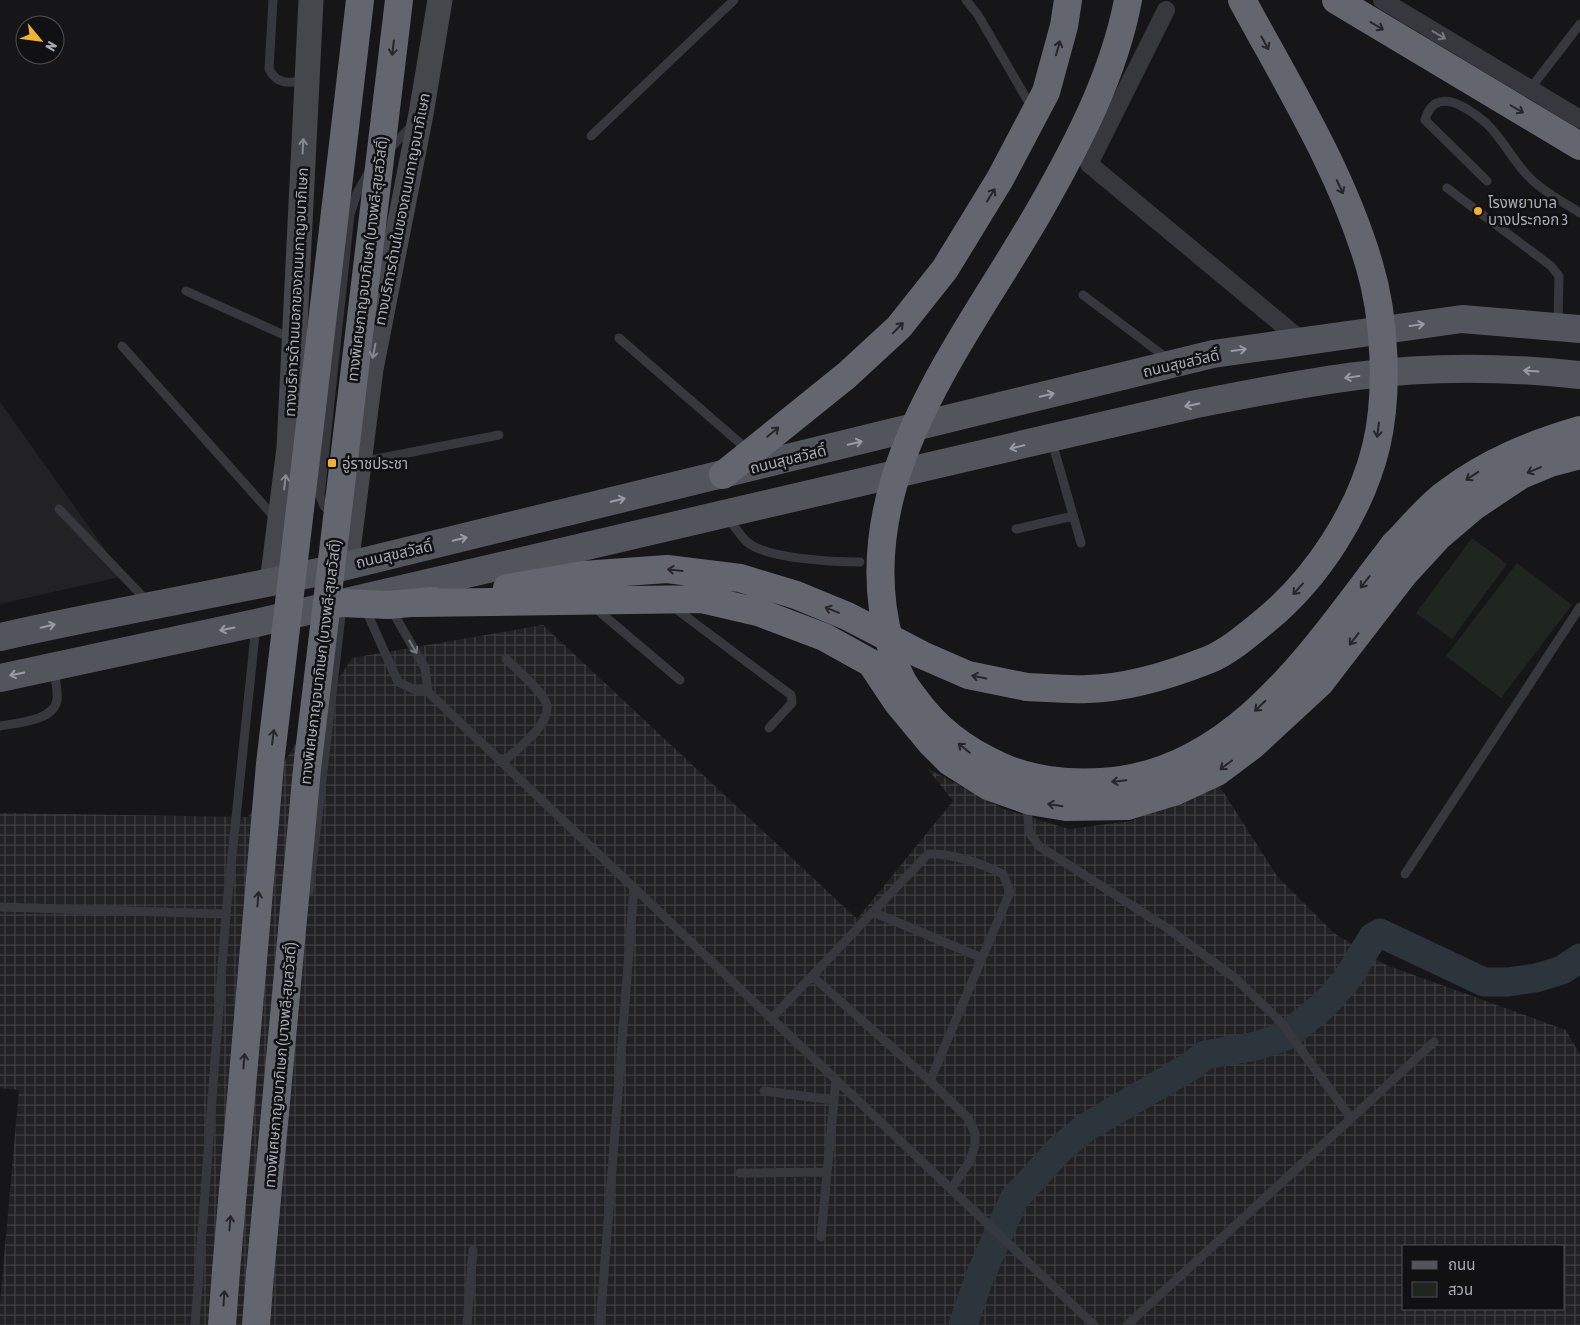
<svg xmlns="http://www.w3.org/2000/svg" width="1580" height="1325" viewBox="0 0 1580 1325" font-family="'Asap Condensed','Noto Sans Thai',sans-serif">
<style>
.built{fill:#222225}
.industrial{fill:url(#industrial-grid);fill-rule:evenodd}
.green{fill:#1e261f}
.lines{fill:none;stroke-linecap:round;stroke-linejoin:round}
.river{stroke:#2c353c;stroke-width:29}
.lane{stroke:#37383d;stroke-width:9}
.street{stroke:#37383d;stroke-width:18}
.secondary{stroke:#45474d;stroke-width:25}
.primary{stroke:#53555c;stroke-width:28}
.highway{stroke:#63666e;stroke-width:28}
.highway-bridge{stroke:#63666e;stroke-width:28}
.oneway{stroke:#26262a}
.oneway2{stroke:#757881}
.oneway3{stroke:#858993}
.oneway4{stroke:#979ba6}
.poi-dot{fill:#f2b134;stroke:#111113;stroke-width:2}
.labels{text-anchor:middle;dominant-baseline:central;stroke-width:5;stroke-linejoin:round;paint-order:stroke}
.poi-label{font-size:15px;fill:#a8adb8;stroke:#111113;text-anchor:start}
.street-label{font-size:15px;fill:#a8adb8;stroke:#111113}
</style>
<defs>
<pattern id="industrial-grid" width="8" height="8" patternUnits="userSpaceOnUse" patternTransform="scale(1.25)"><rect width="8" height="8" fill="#222225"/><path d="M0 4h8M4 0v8" fill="none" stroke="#3f3f43"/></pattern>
</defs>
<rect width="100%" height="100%" fill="#161618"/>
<!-- built -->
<path class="built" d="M0,402L124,576L0,604Z"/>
<!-- industrial -->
<path class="industrial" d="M543,625L857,919L953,801L927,768L1004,809L1069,829L1131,821L1217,782L1277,876L1334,933L1386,965L1566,1030L1580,1055V1325H0V1303L19,1090L0,1088V813L248,817L352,658ZM1404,1246H1564V1309H1404Z"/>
<!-- green -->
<path class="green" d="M1472,538L1507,564L1452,639L1416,613Z
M1517,563L1572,605L1501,698L1446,656Z"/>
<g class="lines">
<!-- river -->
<path class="river" d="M963,1325L980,1276L1014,1199L1060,1149L1085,1128L1191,1066L1205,1055L1256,1046L1286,1036L1324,1005L1347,979L1373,937L1380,933L1484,982H1508L1536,978L1562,970L1580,958"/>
<!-- lane -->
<path class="lane" d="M273,0L269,69C277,85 289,83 305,81
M966,0L978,15L1032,108
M1530,89L1580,24
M591,136L734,0
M388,151L413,124
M1487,181L1425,120C1435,84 1468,108 1486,123C1503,139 1513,161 1529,177C1543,192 1564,202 1580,213
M1447,188L1551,266L1559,276L1558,323
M186,291L293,339
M1083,295L1168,359
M619,338L749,451
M122,346L276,519
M1052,442L1081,543
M361,462L499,435
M59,509L148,602
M332,514L324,506L320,496L350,214L357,193L370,170
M728,518C734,526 740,535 747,542C767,559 834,562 860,562
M1016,529L1073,516
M672,606L791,695L792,703L769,728
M594,607L680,680
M365,608L398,682L413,689L428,692L425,668L391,609
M428,692L1094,1325
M0,726C16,723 54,721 57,700C58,691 55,678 54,669
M502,763C515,751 550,725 547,706C545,693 516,669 506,659
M1027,804L1029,832L1039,846L1167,928L1235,978L1280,1021L1351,1118
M1405,874L1580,607
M309,892L342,607
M0,907L226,914
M873,912L982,958
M812,976L930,1081L968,1118L975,1133V1145L970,1161L951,1189
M772,1018L928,854C954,853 980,863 1003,874L1010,892L930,1081
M764,1091L834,1100
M740,1173L827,1172
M821,1237L836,1079
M195,1325L226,914L256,625
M467,1325L473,1250
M600,1325L634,887
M1127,1325L1434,1042"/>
<!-- street -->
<path class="street" d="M1382,0L1580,119
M1166,10L1089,164L1302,341"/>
<!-- secondary -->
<path class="secondary" d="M346,566L371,369L421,114L440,0
M272,583L289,448L311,0"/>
<!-- primary -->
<path class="primary" d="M0,637C115,611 231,592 346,566L1213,354L1462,319L1580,329
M0,678L256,623L1192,405C1247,394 1301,383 1357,376C1429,366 1507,367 1580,375"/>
<!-- highway -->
<path class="highway" d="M1336,0L1580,146
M723,475L847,375L899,327L945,269L1000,179L1046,92L1064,26L1068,0
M1395,544C1412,527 1428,506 1448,492C1488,462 1532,444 1580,430
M507,588L583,575L667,569L740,578L796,595L847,616L922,655L968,675L1027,687
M343,603L388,605L433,601
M416,603L702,599L758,612L824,637L871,663L897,702L931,743L950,762L988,786L1030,801L1066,807L1127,806L1176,791L1217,772L1253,745L1320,683L1404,574L1439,536L1473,507L1521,475L1550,463L1580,455
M222,1325L226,1271
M256,1325L260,1274"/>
<!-- highway-bridge -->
<path class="highway-bridge" d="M1128,0C1114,74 1078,143 1041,208C966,340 845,481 890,643C893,654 895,666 900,676C903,684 910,692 915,699C937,730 966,751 1000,766C1030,780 1068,784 1101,782C1238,775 1319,641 1395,544
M1027,687C1047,688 1068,690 1088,689C1129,688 1170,675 1208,660C1228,652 1249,634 1266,620C1317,578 1360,512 1376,447C1389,393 1385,317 1369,264C1341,170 1288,85 1242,0
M226,1271L270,764L360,0
M260,1274L307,769L399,0"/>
</g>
<!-- one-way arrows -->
<defs><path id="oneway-shaft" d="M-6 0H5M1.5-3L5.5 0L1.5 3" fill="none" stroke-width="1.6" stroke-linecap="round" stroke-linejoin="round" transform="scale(1.25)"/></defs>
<g class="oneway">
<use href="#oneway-shaft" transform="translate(1377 26) rotate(31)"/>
<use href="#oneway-shaft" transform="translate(1265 43) rotate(61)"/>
<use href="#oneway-shaft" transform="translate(393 48) rotate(97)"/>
<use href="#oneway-shaft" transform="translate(1058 48) rotate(-74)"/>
<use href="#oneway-shaft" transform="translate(1517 109) rotate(30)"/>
<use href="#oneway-shaft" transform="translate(1340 187) rotate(65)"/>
<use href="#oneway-shaft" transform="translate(991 195) rotate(-58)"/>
<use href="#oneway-shaft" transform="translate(898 328) rotate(-46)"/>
<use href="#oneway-shaft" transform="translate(1378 430) rotate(97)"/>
<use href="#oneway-shaft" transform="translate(773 432) rotate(-40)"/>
<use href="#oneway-shaft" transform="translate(1534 470) rotate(157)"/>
<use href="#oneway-shaft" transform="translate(1472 476) rotate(147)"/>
<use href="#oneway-shaft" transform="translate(675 570) rotate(-173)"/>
<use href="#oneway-shaft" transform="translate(1365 582) rotate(128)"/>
<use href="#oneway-shaft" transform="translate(1298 589) rotate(132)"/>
<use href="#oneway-shaft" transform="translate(832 610) rotate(-158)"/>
<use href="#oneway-shaft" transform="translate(1354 639) rotate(128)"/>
<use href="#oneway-shaft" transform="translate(979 677) rotate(-168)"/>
<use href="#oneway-shaft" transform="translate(1260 706) rotate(136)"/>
<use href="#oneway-shaft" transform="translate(273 737) rotate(-83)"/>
<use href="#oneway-shaft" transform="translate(964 748) rotate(-141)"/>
<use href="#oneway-shaft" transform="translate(1226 765) rotate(143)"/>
<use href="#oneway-shaft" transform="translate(1119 781) rotate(174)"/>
<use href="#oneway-shaft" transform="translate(1055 805) rotate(-170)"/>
<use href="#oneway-shaft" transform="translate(258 899) rotate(-85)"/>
<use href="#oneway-shaft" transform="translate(244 1061) rotate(-85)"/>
<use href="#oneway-shaft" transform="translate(230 1223) rotate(-85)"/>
<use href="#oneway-shaft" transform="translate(224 1298) rotate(-86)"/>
</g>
<g class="oneway2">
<use href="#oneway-shaft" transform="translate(1439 35) rotate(31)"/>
<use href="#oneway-shaft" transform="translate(413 647) rotate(60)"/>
</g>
<g class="oneway3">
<use href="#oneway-shaft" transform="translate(303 146) rotate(-87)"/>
<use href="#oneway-shaft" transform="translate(374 351) rotate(101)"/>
<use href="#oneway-shaft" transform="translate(285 482) rotate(-83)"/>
</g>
<g class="oneway4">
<use href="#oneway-shaft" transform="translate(1417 325) rotate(-8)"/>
<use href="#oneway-shaft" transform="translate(1239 350) rotate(-8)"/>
<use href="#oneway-shaft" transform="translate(1531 371) rotate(-176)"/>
<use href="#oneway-shaft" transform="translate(1352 377) rotate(172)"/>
<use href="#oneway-shaft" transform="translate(1047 395) rotate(-14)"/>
<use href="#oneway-shaft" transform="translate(1192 405) rotate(168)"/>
<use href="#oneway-shaft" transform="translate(855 443) rotate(-14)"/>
<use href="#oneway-shaft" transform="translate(1017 447) rotate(167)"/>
<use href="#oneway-shaft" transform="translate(618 500) rotate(-14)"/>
<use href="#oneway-shaft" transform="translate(460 539) rotate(-14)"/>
<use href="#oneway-shaft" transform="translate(48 626) rotate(-13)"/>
<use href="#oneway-shaft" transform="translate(227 629) rotate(168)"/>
<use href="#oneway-shaft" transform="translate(17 674) rotate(168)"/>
</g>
<!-- markers -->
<g class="poi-dot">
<circle cx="1478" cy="211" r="5"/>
<rect x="327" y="458" width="10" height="10" rx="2.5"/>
</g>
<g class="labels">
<!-- poi labels -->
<g class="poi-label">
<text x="1488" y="202">โรงพยาบาล<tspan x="1488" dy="17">บางประกอก 3</tspan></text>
<text x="342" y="463">อู่ราชประชา</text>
</g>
<!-- street labels -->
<g class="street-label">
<text transform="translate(402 209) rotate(-79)">ทางบริการด้านในของถนนกาญจนาภิเษก</text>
<text transform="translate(367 259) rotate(-83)">ทางพิเศษกาญจนาภิเษก (บางพลี-สุขสวัสดิ์)</text>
<text transform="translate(296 292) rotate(-87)">ทางบริการด้านนอกของถนนกาญจนาภิเษก</text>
<text transform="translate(1181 363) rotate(-13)">ถนนสุขสวัสดิ์</text>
<text transform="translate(788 459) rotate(-14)">ถนนสุขสวัสดิ์</text>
<text transform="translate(394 554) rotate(-13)">ถนนสุขสวัสดิ์</text>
<text transform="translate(320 662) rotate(-83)">ทางพิเศษกาญจนาภิเษก (บางพลี-สุขสวัสดิ์)</text>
<text transform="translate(280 1065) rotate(-85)">ทางพิเศษกาญจนาภิเษก (บางพลี-สุขสวัสดิ์)</text>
</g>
</g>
<!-- legend -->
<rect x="1402" y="1245" width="162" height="65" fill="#111113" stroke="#4d4f55"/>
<rect x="1412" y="1261" width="25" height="8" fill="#53555c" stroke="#4d4f55"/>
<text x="1448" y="1270" font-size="15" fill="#a8adb8">ถนน</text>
<rect x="1412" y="1282" width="25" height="15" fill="#1e261f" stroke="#4d4f55"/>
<text x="1448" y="1295" font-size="15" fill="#a8adb8">สวน</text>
<!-- north arrow -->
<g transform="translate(40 40) rotate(119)"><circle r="24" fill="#111113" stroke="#4d4f55"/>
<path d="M0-4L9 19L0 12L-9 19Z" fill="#f2b134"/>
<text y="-8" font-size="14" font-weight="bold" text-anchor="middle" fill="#a8adb8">N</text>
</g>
</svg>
